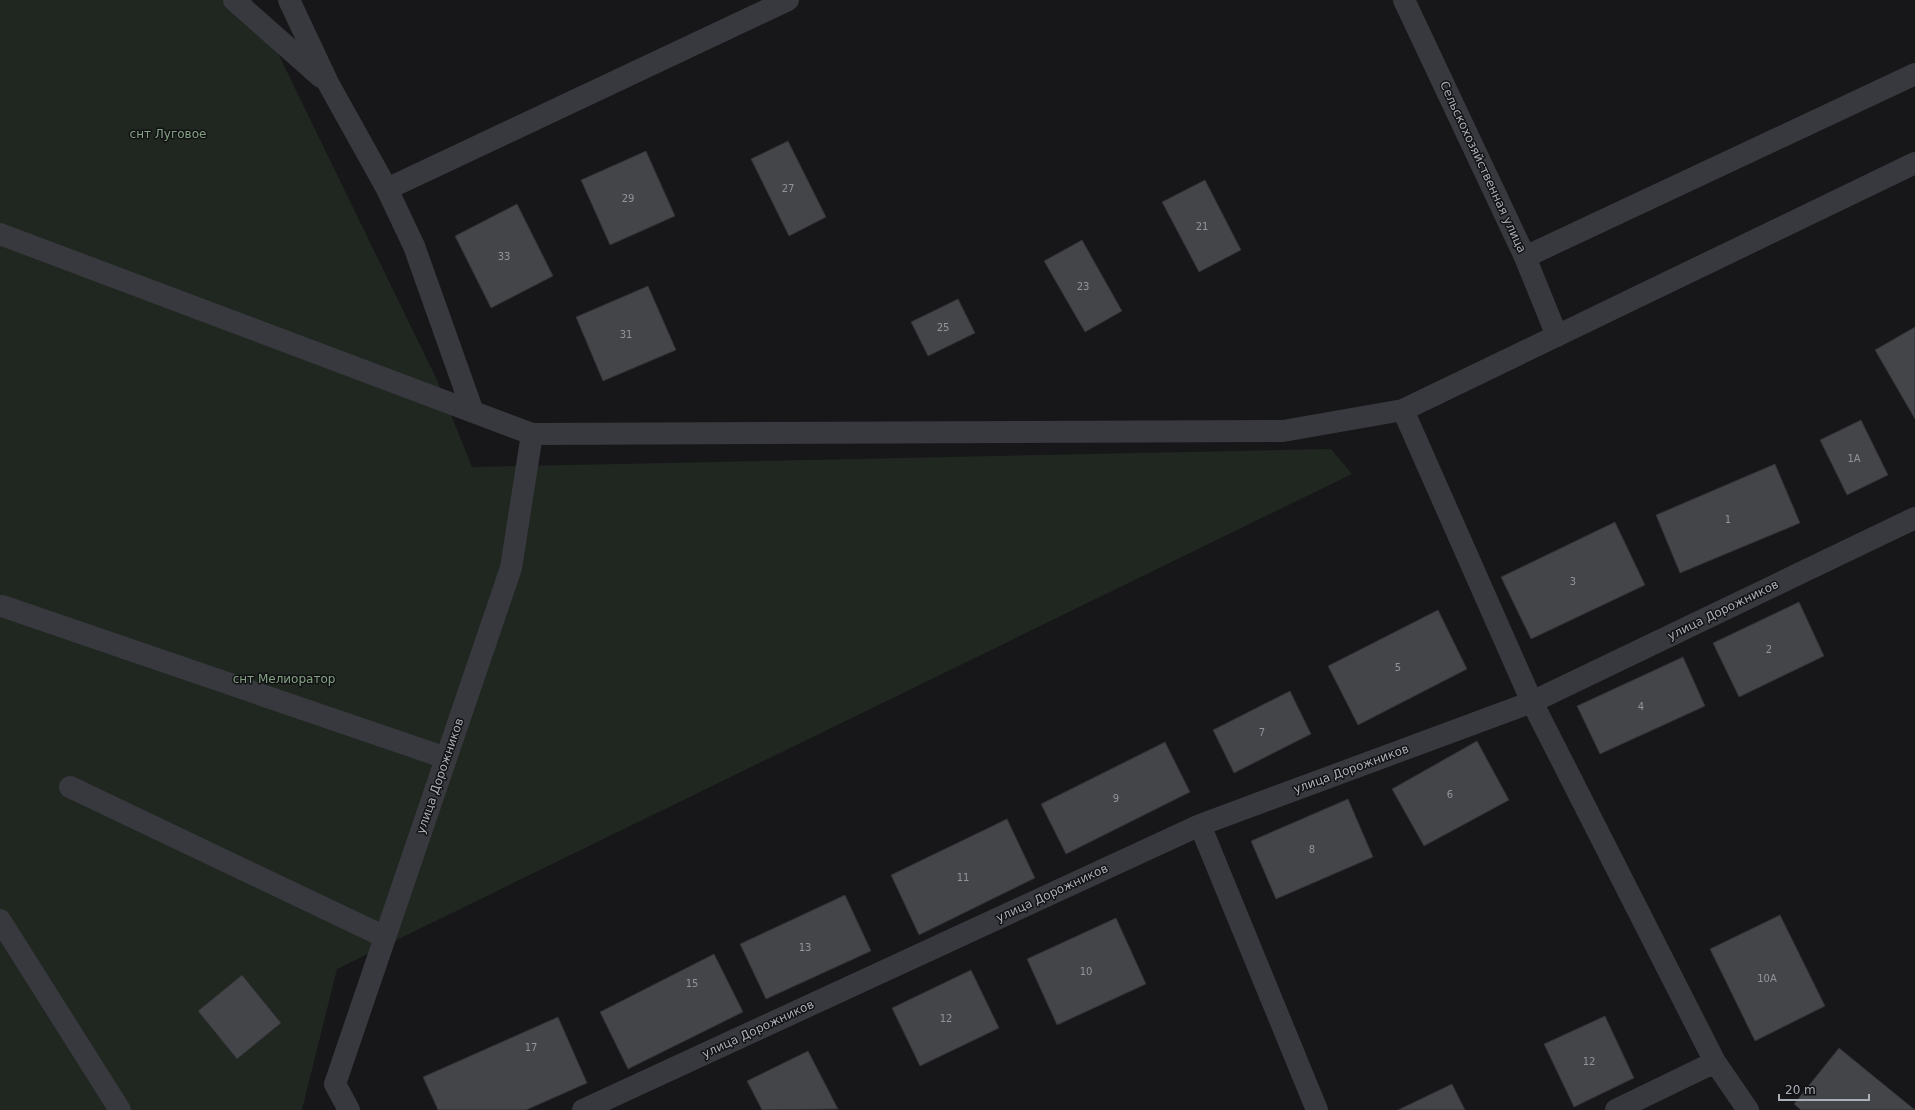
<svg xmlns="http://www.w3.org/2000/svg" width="1915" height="1110" viewBox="0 0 1915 1110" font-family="'DejaVu Sans',sans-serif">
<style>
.green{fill:#1f2720}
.building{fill:#444549;stroke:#313135}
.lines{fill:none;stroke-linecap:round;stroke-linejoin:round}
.minor{stroke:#38393e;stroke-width:22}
.labels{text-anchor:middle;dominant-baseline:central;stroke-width:3;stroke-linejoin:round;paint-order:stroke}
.number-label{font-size:10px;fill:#90949c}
.park-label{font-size:12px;fill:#82a283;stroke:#121214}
.street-label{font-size:12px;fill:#aaafb8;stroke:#121214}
</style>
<rect width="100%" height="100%" fill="#171719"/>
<!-- green -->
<path class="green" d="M0,0H252L437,380L472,467L1331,449L1352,474L337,969L302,1110H0Z"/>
<!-- building -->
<path class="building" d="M788,141L826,217L789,236L751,159Z
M646,151L675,216L610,245L581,180Z
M1205,180L1241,250L1199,272L1162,202Z
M517,204L553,276L491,308L455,236Z
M1082,240L1122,311L1085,332L1044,261Z
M648,286L676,350L603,381L576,317Z
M958,299L975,333L928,356L911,322Z
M1915,327V419L1875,350Z
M1861,420L1888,475L1847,495L1820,440Z
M1775,464L1800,523L1680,573L1656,515Z
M1615,522L1645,585L1531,639L1501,577Z
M1799,602L1824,656L1739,697L1713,643Z
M1438,610L1467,669L1358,725L1328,666Z
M1683,657L1705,706L1600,754L1577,706Z
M1290,691L1311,734L1234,773L1213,730Z
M1477,741L1509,800L1424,846L1392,789Z
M1165,742L1190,792L1066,854L1041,804Z
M1348,799L1373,857L1276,899L1251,841Z
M1007,819L1035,878L919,935L891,875Z
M845,895L871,951L766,999L740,944Z
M1780,915L1825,1006L1755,1041L1710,949Z
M1116,918L1146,984L1057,1025L1027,959Z
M714,954L743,1012L628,1069L600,1012Z
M971,970L999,1028L920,1066L892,1008Z
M242,975L281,1023L237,1059L198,1011Z
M1605,1016L1634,1078L1574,1107L1544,1044Z
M558,1017L587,1083L526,1110H438L423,1077Z
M1839,1048L1915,1110H1801L1794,1104Z
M808,1051L838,1109L762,1110L747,1081Z
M1452,1084L1465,1110H1398Z"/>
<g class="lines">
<!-- minor -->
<path class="minor" d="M234,0L321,77
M289,0L328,83L387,189L414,246L473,412
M1404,0L1525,257L1557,336
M387,189L788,0
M0,234L532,434L1283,431L1403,410L1915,163
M1525,257L1915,74
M1403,410L1532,702L1715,1062L1748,1110
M2,606L446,758
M70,787L385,937
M1200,825L1317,1110
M0,920L120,1110
M349,1110L335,1084L511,568L532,434
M583,1110L1200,825L1532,702L1915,518
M1616,1110L1715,1062"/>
</g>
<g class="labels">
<!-- number labels -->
<g class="number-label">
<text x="788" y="188">27</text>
<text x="628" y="198">29</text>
<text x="1202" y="226">21</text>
<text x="504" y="256">33</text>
<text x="1083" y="286">23</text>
<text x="943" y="327">25</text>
<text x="626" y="334">31</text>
<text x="1854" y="458">1А</text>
<text x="1728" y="519">1</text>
<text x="1573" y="581">3</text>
<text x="1769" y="649">2</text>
<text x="1398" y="667">5</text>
<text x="1641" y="706">4</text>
<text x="1262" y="732">7</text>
<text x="1450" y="794">6</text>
<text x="1116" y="798">9</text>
<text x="1312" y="849">8</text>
<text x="963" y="877">11</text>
<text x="805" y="947">13</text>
<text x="1086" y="971">10</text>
<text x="1767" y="978">10А</text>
<text x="692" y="983">15</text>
<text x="946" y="1018">12</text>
<text x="531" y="1047">17</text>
<text x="1589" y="1061">12</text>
</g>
<!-- park labels -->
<g class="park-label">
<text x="168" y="134">снт Луговое</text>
<text x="284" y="679">снт Мелиоратор</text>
</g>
<!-- street labels -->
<g class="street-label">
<text transform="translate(1483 167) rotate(65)">Сельскохозяйственная улица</text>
<text transform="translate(1723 610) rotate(-26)">улица Дорожников</text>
<text transform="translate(1351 769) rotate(-20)">улица Дорожников</text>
<text transform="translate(440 776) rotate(-71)">улица Дорожников</text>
<text transform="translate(1052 893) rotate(-25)">улица Дорожников</text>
<text transform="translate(758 1029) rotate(-25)">улица Дорожников</text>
</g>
</g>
<!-- scale -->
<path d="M1779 1094v6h90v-6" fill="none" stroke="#aaafb8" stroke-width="2"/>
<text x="1785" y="1094" font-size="12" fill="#aaafb8" stroke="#121214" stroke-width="3" paint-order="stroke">20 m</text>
</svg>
